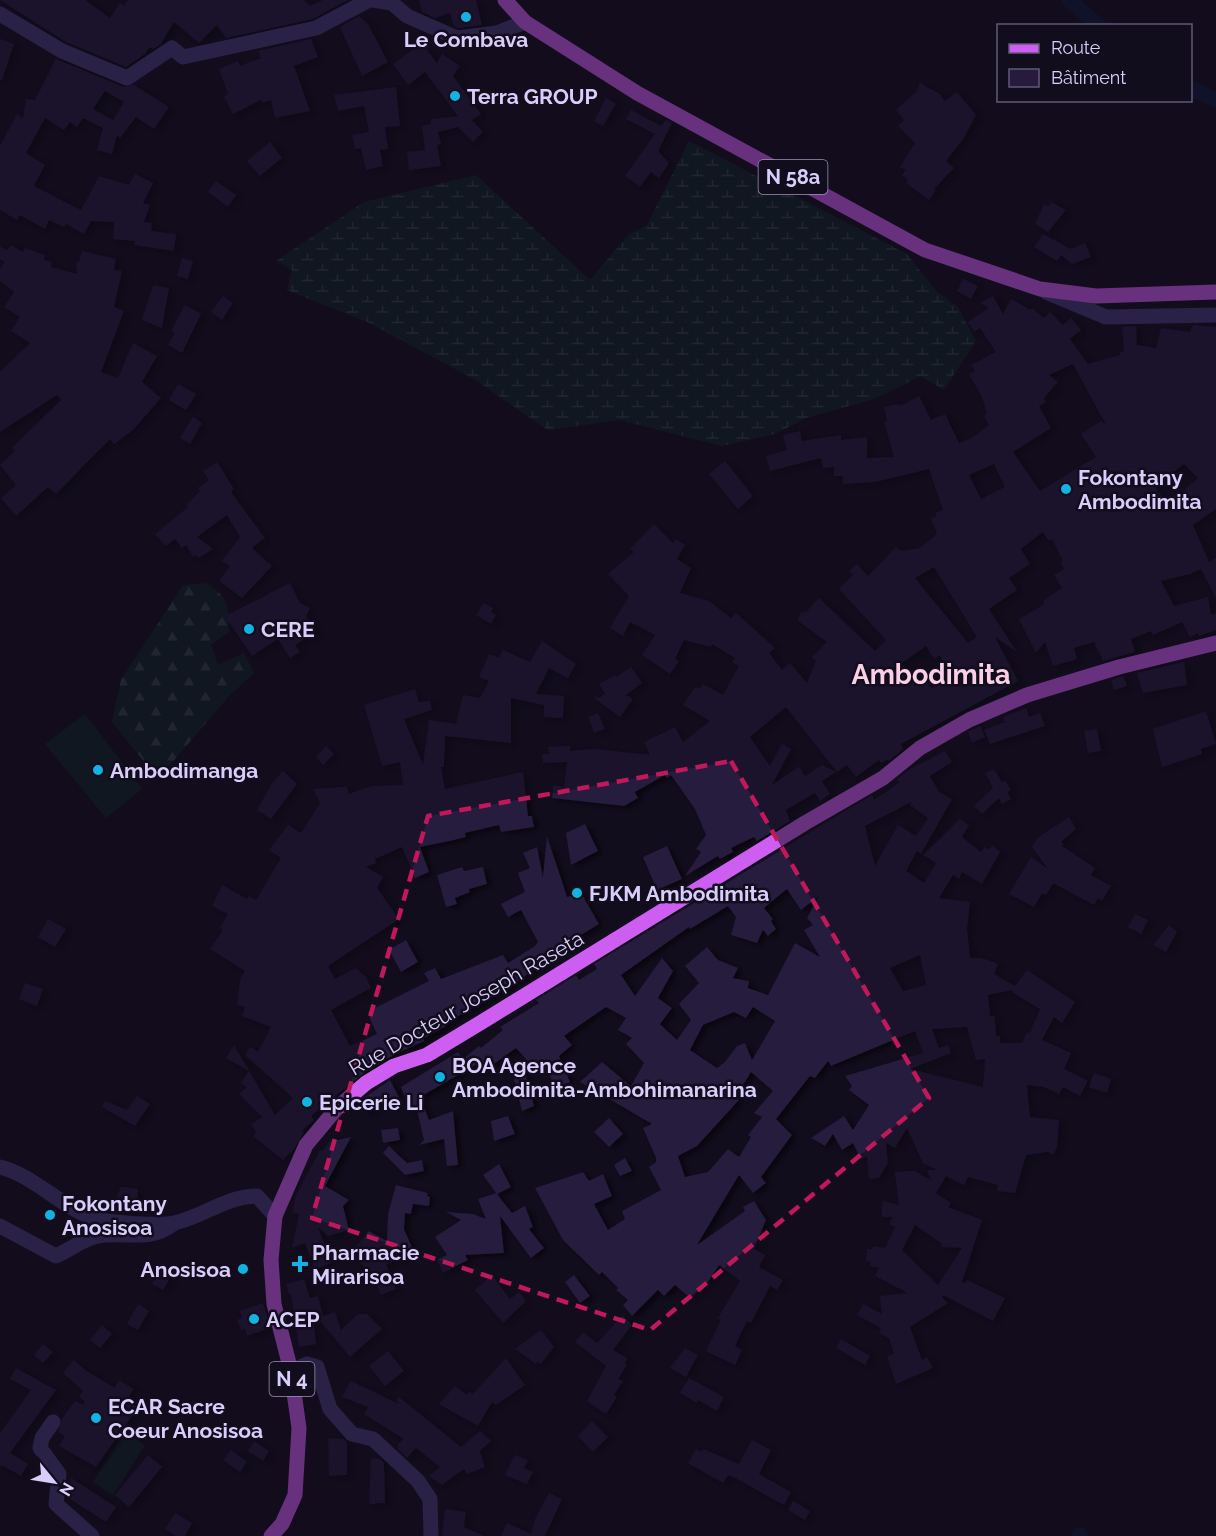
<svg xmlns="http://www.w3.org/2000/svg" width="1216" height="1536" viewBox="0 0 1216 1536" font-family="Raleway,sans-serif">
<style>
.forest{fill:url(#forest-firs)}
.wetland{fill:url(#wetland-marsh)}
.garden{fill:#112527}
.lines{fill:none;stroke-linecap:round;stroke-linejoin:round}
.canal{stroke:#0e1a3b;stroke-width:15}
.building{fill:#261b3d;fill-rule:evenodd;filter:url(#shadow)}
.minor{stroke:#463c79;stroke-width:15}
.major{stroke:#ce5ef2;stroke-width:15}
.marked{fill:none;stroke:#c2185b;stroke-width:4.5;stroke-dasharray:12 8;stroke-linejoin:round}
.poi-dot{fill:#12b3e2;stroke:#120d1d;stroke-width:2}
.labels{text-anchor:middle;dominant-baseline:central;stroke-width:5;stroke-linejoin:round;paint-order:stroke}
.shield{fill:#120d1d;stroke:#9d94b8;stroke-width:1.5}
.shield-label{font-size:20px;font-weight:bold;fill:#d9cefb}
.poi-label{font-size:21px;font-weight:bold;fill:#d9cefb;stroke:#120d1d;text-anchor:start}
.street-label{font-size:21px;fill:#d9cefb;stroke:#120d1d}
.district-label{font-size:27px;font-weight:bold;fill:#fbd0e6;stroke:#120d1d}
</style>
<defs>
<pattern id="forest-firs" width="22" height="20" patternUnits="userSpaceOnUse" patternTransform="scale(1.5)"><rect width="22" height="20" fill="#112527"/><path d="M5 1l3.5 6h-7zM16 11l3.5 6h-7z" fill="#334347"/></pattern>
<pattern id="wetland-marsh" width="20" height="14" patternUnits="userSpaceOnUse" patternTransform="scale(1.5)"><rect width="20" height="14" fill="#112527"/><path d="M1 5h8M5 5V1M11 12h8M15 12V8" fill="none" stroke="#334347"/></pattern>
<filter id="shadow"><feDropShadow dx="4.5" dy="2.5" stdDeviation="3" flood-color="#0009"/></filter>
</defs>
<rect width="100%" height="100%" fill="#120d1d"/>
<!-- forest -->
<path class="forest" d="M205,583C228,595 229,608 229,632L211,645L218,665L244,653L254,673L229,696L158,779L112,722L121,680L183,585Z"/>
<!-- wetland -->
<path class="wetland" d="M689,141L907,254L937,292L958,307L976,341L944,390L921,376L874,399L806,418L775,434L722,446L619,420L548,430L474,379L367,322L287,290L292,270L276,261L364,202L476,175L590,280L628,235L647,225Z"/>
<!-- garden -->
<path class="garden" d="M85,714L142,789L106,818L45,744Z
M125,1432L145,1445L113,1495L93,1482Z"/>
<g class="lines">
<!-- canal -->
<path class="canal" d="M1069,0L1099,26
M1190,88L1216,100
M1079,1536L1080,1535"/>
</g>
<!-- building -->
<path class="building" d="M0,0H85L110,18L120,3L124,6L128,0H304L310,6L323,0H348L313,19L226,38L217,25L199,43L174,22L161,44L153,49L150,47L145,54L126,67L66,42Z
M419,0H476L482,25L458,28L454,26L450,13L435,18L422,12Z
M359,16L368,24L388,62L362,76L340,27Z
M0,39L14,44L2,80H0Z
M311,39L318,57L294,66L310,111L275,118L271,100L262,103L261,100L233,114L224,97L228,94L219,69L238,61L240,66L261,58L258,51Z
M422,43L437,63L442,54L460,66L453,76L481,114L472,120L483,132L473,142L458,127L438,132L441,144L437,145L441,166L409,170L407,152L425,150L422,126L431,124V119L458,116L425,72L408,85L393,64Z
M56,59L123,87L134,85L169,107L154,129L136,117L120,138L117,135L112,154L97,150L103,128L83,118L77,127L70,122L64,130L45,118L26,153L45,165L34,186L81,210L99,176L129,185L135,174L153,183L143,203L150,205L144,222L152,223L151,231L176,234L174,251L134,245L135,241L113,239L114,222L91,221L84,234L66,224L64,227L49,220L45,229L20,215L17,220L0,210V146L17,114L23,118L26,99L35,100ZM105,91L124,102L113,120L93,109Z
M920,83L940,94L945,101L957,92L976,115L964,138L946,161L954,168L934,189L936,190L929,200L906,183L908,180L902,175L906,170L900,167L915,143L898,126L904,120L896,110L916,92Z
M396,87L400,126L385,127L388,149L380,150L383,166L366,170L361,148L355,149L352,135L369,132L364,106L338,111L334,95Z
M606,98L616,104L603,126L594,121Z
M631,110L661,126L666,120L672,123L658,151L669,163L659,178L651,172L640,187L625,176L655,134L626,119Z
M270,142L282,158L260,176L247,161Z
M216,181L236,195L228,207L208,192Z
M1051,202L1066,210L1048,232L1035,224L1044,204L1049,206Z
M1043,234L1071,249L1085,243L1091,257L1072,264L1061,255L1057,261L1034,247Z
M11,245L23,252L25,248L45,255L44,260L52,262L51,267L77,274L76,262H79L82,251L116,259L114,270L122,271L114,307L124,311L101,372L118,378L133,343L157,356L142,382L161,398L133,430L114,444L110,439L56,494L48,487L16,516L1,498L16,485L0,465L15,451L12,448L61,400L57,395L0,432V372L30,343L11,331L20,317L4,307L14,292L0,281V269L5,262L0,259V246L7,250Z
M182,258L193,261L188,279L177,276Z
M963,279L978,286L971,299L957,291Z
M153,285L169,288L162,328L142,320Z
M223,296L233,303L222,320L211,312Z
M993,296L1003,314L1011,299L1031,310L1032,308L1044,318L1050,312L1063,325L1071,318L1081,330L1070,339L1088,364L1120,355V352L1124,351L1122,327L1136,326L1137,345L1156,348L1161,328L1190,332L1193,325L1216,327V509L1193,525L1209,562L1216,558V598L1201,569L1190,574L1161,581L1174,606L1208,597L1211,615L1216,613V630L1199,636L1198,633L1190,637L1182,622L1153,635L1151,631L1131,639L1135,652L1103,661L1094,642L1074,648L1077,659L1053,666L1045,642L1036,653L1019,619L1045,604L1043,601L1062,588L1054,575L1064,569L1060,562L1063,561L1052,539L1049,541L1043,532L1021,549L1030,564L1009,578L1017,590L989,609L1017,652L995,637L1018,681L901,744L903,749L889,761L888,759L881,763L879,760L856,777L847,765L837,772L786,707L750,737L770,766L782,744L791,749L772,785L799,767L805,776L822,765L836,772L822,781L830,794L820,801L815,793L786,810L790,821L757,841L754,837L731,848L733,852L720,859L718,856L685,876L701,852L696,849L706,835L695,809L671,775L667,778L665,775L635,792L638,798L624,806L552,798L553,785L564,787L567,762L543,763L542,754H549L548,747L570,746V751L594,749L650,755L644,742L675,727L683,742L710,721L683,705L695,687L700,689L703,684L723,695L739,666L732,662L735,658L712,644L711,647L684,640L675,659L679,661L670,674L642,655L655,635L630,622L623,636L610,628L629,596L608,574L634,552L630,549L654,524L673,543L676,539L685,545L677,559L691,568L680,593L709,601L731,618L736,613L775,648L769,653L782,670L790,663L807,683L816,661L812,657L827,642L797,620L801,613L807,611L819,598L875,651L886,640L839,589L853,575L849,571L857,564L868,576L896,547L901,551L920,548L937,534L931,518L937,516L935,513L943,510L929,469L875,482L843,484V476H834V467L823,468L821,458L770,471L766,456L787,450L783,435L800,431L802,441L841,435V440L867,437V458L894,457L884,422L887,421L884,407L899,404L900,406L919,396L931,420L945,414L959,443L972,438L989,425L984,416L987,414L982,397L969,374L975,371L971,365L996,352L980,328L974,332L968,322L989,308L980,303ZM1073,364L1106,425L1101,421L1081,434L1096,457L1040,491L1013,452L1051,428L1039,406L1046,402L1044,398L1058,382L1049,375ZM994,464L1005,487L981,499L969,475ZM1184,464L1198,478L1168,504L1155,487ZM934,567L977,637L968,643L915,578ZM926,646L934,659L940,655L950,681L931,688L923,678L916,684L902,663Z
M185,305L201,314L182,353L168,345L175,333L171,331Z
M178,384L196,394L186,410L169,400Z
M193,417L202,423L190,444L180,438Z
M725,461L753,496L738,509L709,474Z
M217,462L234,489L231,492L265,538L252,548L272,566L242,598L219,581L230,566L222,561L240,537L227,515L197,537L213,549L198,558L196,555L193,557L186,545L182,548L175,539L166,546L155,534L188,507L186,505L200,491L198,488L209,480L203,471Z
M290,583L300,603L310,608L306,616L316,632L295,645L300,652L290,658L278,639L252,656L225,616Z
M484,603L493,608L491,612L496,615L491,624L476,615Z
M542,641L576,664L568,678L549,668L536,694L564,696L563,718L544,717V705L511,698V743L445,736L444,767H441L445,789L523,772L528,816H532L534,827L501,832L499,825L465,833L466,837L450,841L420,847L429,872L415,878L402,847L375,859L376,863L366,867L383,877L377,888L399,919L328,966L335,979L356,968L366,977L371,988L331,1010L350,1046L377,1034L367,1012L429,981L424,973L435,968L441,979L503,955L508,963L535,946L538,942L521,910L508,917L501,904L525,892L518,873L530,868L523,853L537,847L543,877L547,836L567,897L581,893L599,924L555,951L557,953L518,981L445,1024L446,1026L423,1039L424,1041L388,1058L360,1076L311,1116L314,1120L302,1131L304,1132L294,1149L283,1160L253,1136L256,1132L251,1124L262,1117L239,1094L247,1087L241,1083L249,1071L226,1058L234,1045L275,1115L293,1098L245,1055L250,1047L258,1052L271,1027L242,1016L245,1007L237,1005L240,980L245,971L210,949L223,930L220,928L228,914L212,906L222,885L247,899L249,896L256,900L281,858L269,850L288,825L301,833L320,803L313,789L347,787L349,794L371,786L403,785L400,762L382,766L364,705L415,689L419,702L430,701L432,710L404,719L423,765L429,720L456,724L463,695L480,698L489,681L479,677L489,654L499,658L503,650L530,662Z
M1184,662L1187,685L1143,693L1137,673Z
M631,667L642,683L626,695L633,699L620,717L593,697L602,698L600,697L605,694L599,684L615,675L616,677Z
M1123,676L1127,686L1114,690L1111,680Z
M1026,708L1029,717L1040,713L1045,726L990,744L984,730L1005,722L1003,717Z
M1206,711L1216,744L1201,749L1202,754L1162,767L1153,729Z
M598,713L605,729L594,733L588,717Z
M980,726L985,737L972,743L968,732Z
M1097,729L1101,751L1088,753L1084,731Z
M326,746L334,754L323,765L316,757Z
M945,751L952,762L930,776L939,792L952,799L921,854L917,851L906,871L924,883L936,863L923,855L960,819L969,825L962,837L981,852L985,847L989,850L992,845L1000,852L982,884L962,872L959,879L953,875L939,898L970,902L967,929L970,958H982L998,964L994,974L1015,986L1027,970L1075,1002L1062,1023L1054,1017L1042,1040L1071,1053L1064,1069L1088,1081L1080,1096L1063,1087L1059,1094L1044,1087L1027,1085L1030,1117L1059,1120L1057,1147L1053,1155L1048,1152L1026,1155L1015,1193L997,1191L998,1185L968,1177L964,1185L946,1176L936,1193L951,1203L948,1207L982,1220L962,1282L965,1283L967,1280L1005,1298L993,1321L943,1295L942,1297L948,1303L910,1327L922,1360L927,1357L933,1368L896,1384L887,1356L894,1354L889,1338L879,1333L881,1328L857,1315L863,1304L882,1314L880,1296L908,1293L875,1276L879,1268L870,1266L871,1262L866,1261L867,1249H872L873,1246L885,1248L895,1227L889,1224L893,1217H882V1207L883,1201L899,1205L895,1172L914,1171L931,1180L927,1170H937L923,1163L907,1128L895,1148L886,1143L888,1163L879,1178L869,1179L867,1156L861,1159L853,1143L842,1150L833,1134L825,1146L811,1138L844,1116L853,1130L869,1105L849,1090L852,1086L845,1076L923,1053L915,1031L831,1066L828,1061L815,1078L810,1076L776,1119L792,1135L761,1177L766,1183L753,1193L739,1175L697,1245L745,1211L743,1207L754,1201L766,1220L754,1249L765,1255L759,1267L783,1280L777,1290L770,1286L751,1323L747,1321L735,1346L742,1350L735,1365L706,1351L721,1320L718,1318L740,1281L719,1265L701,1293L698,1291L691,1299L675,1285L664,1296L658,1290L632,1316L623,1305L628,1300L616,1290L618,1288L602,1272L599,1275L563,1240L535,1188L583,1172L589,1181L603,1174L612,1196L594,1204L608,1230L625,1219L622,1211L661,1190L649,1167L656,1162V1158L643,1128L652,1124L580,1082L602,1062L631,1086L644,1063L626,1044L632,1038L618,1030L626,1018L606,1007L564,1036L572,1045L559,1056L570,1082L555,1088L544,1061L535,1069L516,1048L483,1072L477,1064L420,1097L429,1120L453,1111L458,1165L447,1166L444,1139L419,1145L424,1140L417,1110L411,1112L401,1087L458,1052L463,1059L479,1046L481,1048L503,1030L500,1027L539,1003L536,1000L576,975L579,980L597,969L594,964L830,820L872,795L874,800L899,783L897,779L910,769ZM911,802L910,805L928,818L916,836L898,825L875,866L865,826ZM787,889L801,910L819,896L807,918L813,925L804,930L820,957L795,943L768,995L748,988L749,981L733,978L738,968L718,960L707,947L685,966L699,983L679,1004L691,1020L677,1040L660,1024L672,1008L658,998L673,971L662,958L635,996L621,975L689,927L690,929L728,906L736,917L731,935L757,943L763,930L768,936L776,929L771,921L773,919L764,908ZM920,955L926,985L903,991L890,968ZM1013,990L1012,992L1040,1009L1030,1033L1027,1032L1022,1043H1000V1036H996L995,1016H990L988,995ZM753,1007L775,1021L752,1060L745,1043L737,1046L725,1062L717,1068L690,1050L703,1025L734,1012L746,1018ZM967,1027L976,1060L985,1059L983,1087L910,1069L951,1053L948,1045L939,1048L932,1029ZM751,1072L773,1091L754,1113L762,1117L748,1135L751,1137L739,1157L728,1149L708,1172L685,1177L678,1156L697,1146L739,1100L735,1098ZM915,1225L941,1243L942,1247L962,1248L938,1285L902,1250Z
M994,769L1002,782L1005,780L1011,790L1007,792L1011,799L1002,804L999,798L982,814L974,806L993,788L985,773Z
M283,771L297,784L271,819L257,810L272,783Z
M1069,817L1076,829L1061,842L1064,844L1062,846L1095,868L1091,875L1111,886L1102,901L1098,898L1094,905L1053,883L1056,879L1046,895L1042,893L1034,907L1009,894L1031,857L1048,869L1032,847L1037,838Z
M585,824L598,851L571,865L566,833Z
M667,846L682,879L657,890L643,857Z
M462,867L464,871L483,867L487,884L469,889L470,892L455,898L457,904L446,907L437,875Z
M1135,914L1148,920L1141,934L1128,927Z
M48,919L66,929L55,947L38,937Z
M1169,925L1177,932L1166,952L1153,945Z
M406,940L418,962L401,972L389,950Z
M25,983L43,989L37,1006L19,999Z
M525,1072L534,1106L522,1111L513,1075Z
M1094,1073L1111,1079L1107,1093L1089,1087Z
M390,1080L399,1097L376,1105L368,1113L360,1101Z
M137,1096L150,1104L135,1126L102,1107L105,1101L127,1110Z
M508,1116L515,1134L494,1141L491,1121Z
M609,1118L623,1134L609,1147L594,1132Z
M398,1128L400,1140L383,1143L381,1130Z
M351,1137L325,1186L349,1200L343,1206L349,1230L328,1236L318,1227L331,1263L315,1269L305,1243L292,1248L299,1214L292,1213L296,1195L320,1150L322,1151L329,1142Z
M389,1146L407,1163L422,1160L424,1171L405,1175L383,1153Z
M625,1158L632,1171L620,1176L614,1165Z
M499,1164L511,1187L497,1194L512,1213L525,1206L533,1227L529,1229L544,1248L531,1258L500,1216L504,1253L465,1255L468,1260L443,1273L437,1260L447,1255L435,1237L461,1220L446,1212L473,1214L486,1219L478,1199L496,1193L483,1175Z
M396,1185L428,1193L427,1196L430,1197L429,1206L413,1204L411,1214L405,1213L404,1229L414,1252L386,1264L396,1289L381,1295L372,1273L350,1254L369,1231L387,1241L388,1214Z
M121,1187L138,1189L137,1208L113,1205Z
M161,1269L172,1275L163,1290L152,1284Z
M492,1275L510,1299L519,1292L526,1301L503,1323L475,1290Z
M574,1275L590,1296L580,1303L565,1282Z
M304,1279L310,1298L318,1296L323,1316L335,1312L341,1330L358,1314H367L382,1329L350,1357L312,1311L316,1344L299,1347L291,1293L289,1294L286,1284Z
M263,1303L270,1328L247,1336L245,1329L241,1330L237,1320L242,1318L240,1311Z
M138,1304L149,1311L138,1330L127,1324Z
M622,1316L632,1325L613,1350L627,1358L625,1363L627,1365L618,1379L623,1381L614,1395L617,1397L606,1414L587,1401L606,1366L575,1342L583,1332L597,1343Z
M102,1325L112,1334L100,1348L90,1340Z
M541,1330L554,1347L541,1364L537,1362L536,1364L515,1349Z
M841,1339L870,1356L865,1365L836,1348Z
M43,1344L53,1352L43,1363L34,1355Z
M685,1348L698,1355L686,1377L670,1368Z
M388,1351L404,1371L385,1386L369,1366Z
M506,1358L525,1385L496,1405L492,1402L478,1426L439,1404L455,1386L467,1395L469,1392L473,1394Z
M74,1360L85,1370L115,1388L119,1380L134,1389L129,1396L134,1399L131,1403L138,1407L96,1467L59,1446L65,1436L58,1432L62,1419L75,1401L83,1405L85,1402L79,1396L83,1391L63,1373Z
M16,1368L56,1390L10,1453L28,1464L21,1476L2,1465L0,1467V1433L31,1390L10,1379Z
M689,1378L724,1397L717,1411L698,1400L697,1403L680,1393Z
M351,1381L399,1404L396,1400L399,1397L461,1447L480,1431L491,1441L480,1451L485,1467L467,1474L464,1469L442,1485L429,1476L440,1467L416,1448L407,1458L398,1449V1444L404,1439L364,1414L368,1407L342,1397Z
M592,1421L608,1437L593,1452L578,1436Z
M328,1438L343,1439L347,1442V1475L329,1476Z
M752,1440L771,1450L759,1474L791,1492L784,1505L737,1479L728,1475L723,1483L688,1463L696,1449L702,1452L703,1449L739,1464Z
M254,1441L269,1451L263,1461L248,1451Z
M231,1450L247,1462L240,1472L223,1460Z
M148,1455L162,1467L129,1507L115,1495Z
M515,1455L528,1460L524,1468L533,1472L527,1484L505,1475Z
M371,1458L380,1459L384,1463L385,1503L369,1504Z
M71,1478L116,1507L106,1522L67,1497Z
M549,1493L562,1499L545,1536H501L507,1523L531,1534L535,1519Z
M793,1501L810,1511L805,1520L788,1510Z
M445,1509L466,1512L464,1527L484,1536H442Z
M175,1513L192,1523L185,1536H176L165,1529Z"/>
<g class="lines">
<!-- minor -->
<path class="minor" d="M373,0L392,3L407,16L457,38L497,33L525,22
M0,14L62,51L127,78L172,48L183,57L316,28L369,0
M1046,292L1106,317L1216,315
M0,1167C36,1176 62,1209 97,1219C111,1223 160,1226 174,1223C204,1217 223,1197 257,1196L275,1216
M0,1226L56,1256C71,1249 88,1236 104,1235C131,1233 151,1241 173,1224
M291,1371L307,1364L317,1367L330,1409L352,1434L373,1439L418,1481L430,1499L431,1536
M53,1422L42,1438L40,1448L59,1474L56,1504L92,1536"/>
<!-- major -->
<path class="major" d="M505,0L525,22L637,93L925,250L1040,289L1096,296L1216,292
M271,1536L282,1524L295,1495L299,1428L291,1371L274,1304L271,1260L275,1216L306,1145L337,1108L366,1083L394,1066L427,1055L485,1020L805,823L883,778L920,748L969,720L1027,695L1119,667L1216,643"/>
</g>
<!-- marked area -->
<path d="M0 0H1216V1536H0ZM731,761L929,1098L650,1330L312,1218L428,816Z" fill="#120d1d" fill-opacity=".55" fill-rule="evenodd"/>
<path class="marked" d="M731,761L929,1098L650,1330L312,1218L428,816Z"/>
<!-- markers -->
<g class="poi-dot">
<circle cx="466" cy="17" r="6"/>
<circle cx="455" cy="96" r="6"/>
<circle cx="1066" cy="489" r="6"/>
<circle cx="249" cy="629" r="6"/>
<circle cx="98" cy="770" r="6"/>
<circle cx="577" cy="893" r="6"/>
<circle cx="440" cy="1077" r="6"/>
<circle cx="307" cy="1102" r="6"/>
<circle cx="50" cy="1215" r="6"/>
<path d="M297 1255h6v6h6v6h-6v6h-6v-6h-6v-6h6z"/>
<circle cx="243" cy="1269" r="6"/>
<circle cx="254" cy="1319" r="6"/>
<circle cx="96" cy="1418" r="6"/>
</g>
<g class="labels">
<!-- shield labels -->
<g class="shield">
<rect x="758.5" y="160" width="69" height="34" rx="4.5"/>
<rect x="269.5" y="1362" width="45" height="34" rx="4.5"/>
</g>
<g class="shield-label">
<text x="793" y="177">N 58a</text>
<text x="292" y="1379">N 4</text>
</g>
<!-- poi labels -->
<g class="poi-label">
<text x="466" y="39" text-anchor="middle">Le Combava</text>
<text x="467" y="96">Terra GROUP</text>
<text x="1078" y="477">Fokontany<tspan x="1078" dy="24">Ambodimita</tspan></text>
<text x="261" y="629">CERE</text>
<text x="110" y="770">Ambodimanga</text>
<text x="589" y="893">FJKM Ambodimita</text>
<text x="452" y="1065">BOA Agence<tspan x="452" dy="24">Ambodimita-Ambohimanarina</tspan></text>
<text x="319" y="1102">Epicerie Li</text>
<text x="62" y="1203">Fokontany<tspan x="62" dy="24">Anosisoa</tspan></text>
<text x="312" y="1252">Pharmacie<tspan x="312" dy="24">Mirarisoa</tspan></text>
<text x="231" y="1269" text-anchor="end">Anosisoa</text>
<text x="266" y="1319">ACEP</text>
<text x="108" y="1406">ECAR Sacre<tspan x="108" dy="24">Coeur Anosisoa</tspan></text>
</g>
<!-- street labels -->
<g class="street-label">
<text transform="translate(466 1003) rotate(-30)">Rue Docteur Joseph Raseta</text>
</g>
<!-- district labels -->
<g class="district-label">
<text x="931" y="674">Ambodimita</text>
</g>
</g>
<!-- legend -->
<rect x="997" y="24" width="195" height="78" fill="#120d1d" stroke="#625a76" stroke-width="1.5"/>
<rect x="1009" y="44" width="30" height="9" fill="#ce5ef2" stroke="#625a76" stroke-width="1.5"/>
<text x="1051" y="54" font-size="18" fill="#d9cefb">Route</text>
<rect x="1009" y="69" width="30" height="18" fill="#261b3d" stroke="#625a76" stroke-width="1.5"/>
<text x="1051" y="84" font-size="18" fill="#d9cefb">Bâtiment</text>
<!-- north arrow -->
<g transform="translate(54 1482) rotate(120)" stroke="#120d1d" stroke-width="4.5" paint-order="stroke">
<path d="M0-4.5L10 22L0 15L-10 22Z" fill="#d9cefb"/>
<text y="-9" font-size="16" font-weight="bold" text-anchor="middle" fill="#d9cefb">N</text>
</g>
</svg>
